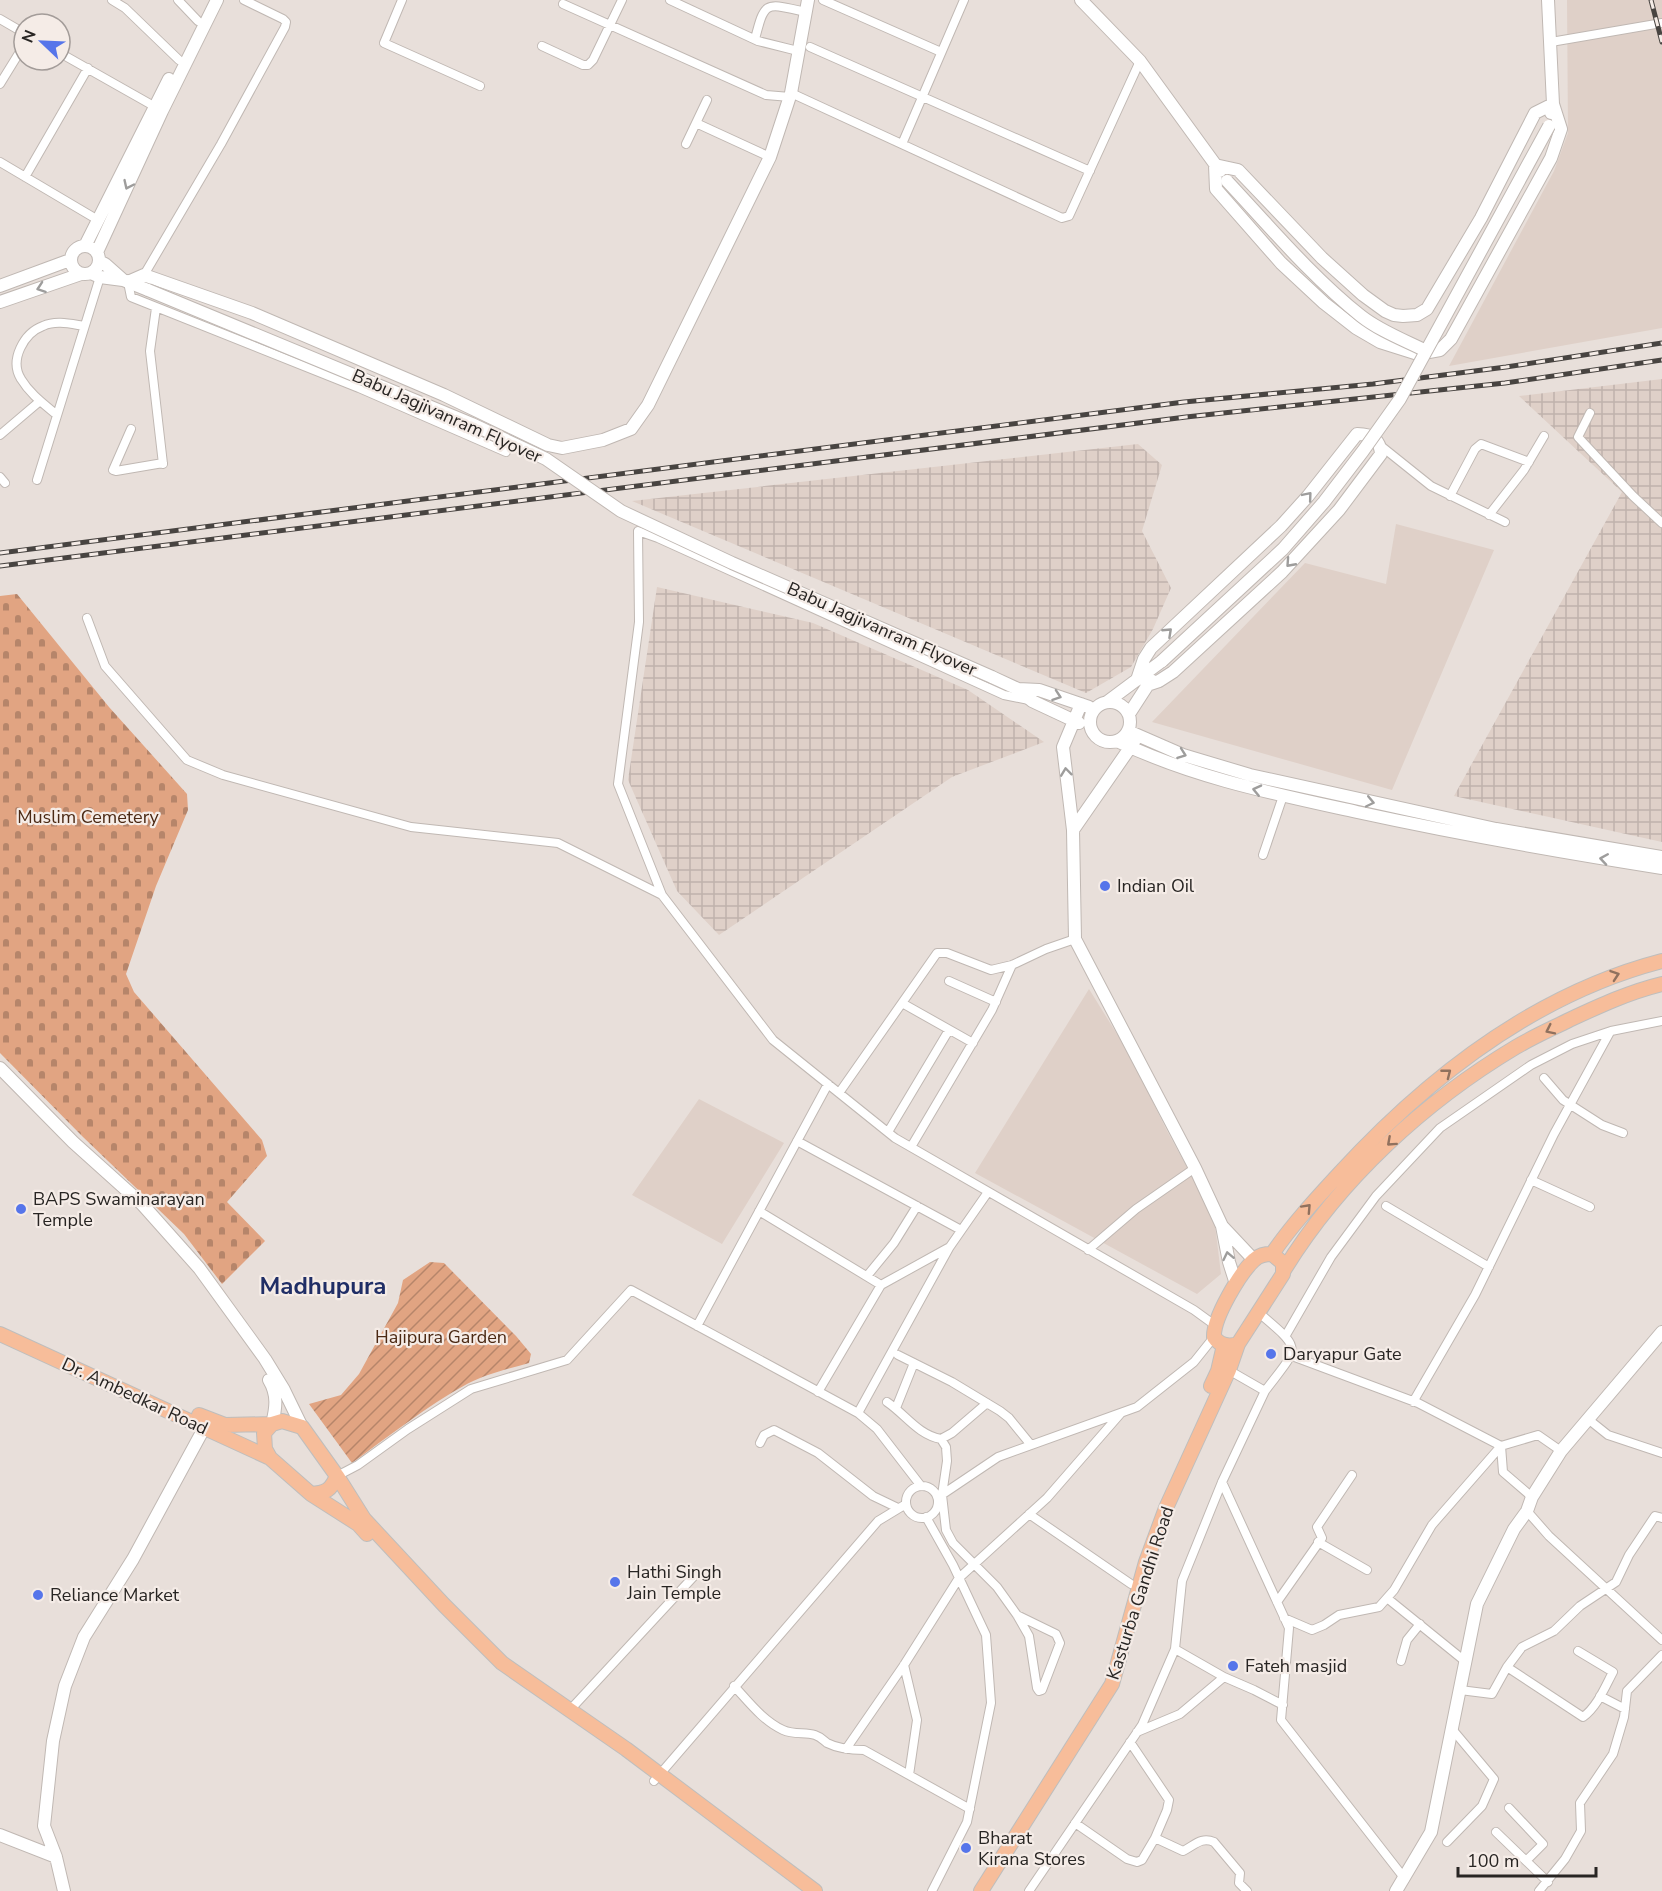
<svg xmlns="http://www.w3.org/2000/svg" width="1662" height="1891" viewBox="0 0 1662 1891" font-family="'Nunito Sans',sans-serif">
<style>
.built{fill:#dfd0c8}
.industrial{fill:url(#industrial-grid)}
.cemetery{fill:url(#cemetery-stones)}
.garden{fill:url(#garden-furrows)}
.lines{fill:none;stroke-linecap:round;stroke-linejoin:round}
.street-casing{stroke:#c0b8b3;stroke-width:10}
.secondary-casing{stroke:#c0b8b3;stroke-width:14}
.primary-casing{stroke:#bebebd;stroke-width:16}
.street{stroke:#fff;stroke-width:8}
.secondary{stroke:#fff;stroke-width:12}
.primary{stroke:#f7bd9a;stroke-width:14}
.rail-casing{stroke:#484441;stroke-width:5}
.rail{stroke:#f5ece7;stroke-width:3;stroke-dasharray:9;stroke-linecap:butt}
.secondary-bridge-casing{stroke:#c0b8b3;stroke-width:14;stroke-linecap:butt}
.secondary-bridge{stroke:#fff;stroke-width:12}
.oneway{stroke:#9e9d9c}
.oneway2{stroke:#90715e}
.poi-dot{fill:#5675ea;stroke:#f5ece7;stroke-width:2}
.labels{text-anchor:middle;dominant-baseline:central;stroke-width:4.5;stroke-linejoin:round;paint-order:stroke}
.street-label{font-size:18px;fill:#282523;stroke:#f5ece7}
.park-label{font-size:18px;fill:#4b2914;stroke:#f5ece7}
.poi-label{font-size:18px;fill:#282523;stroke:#f5ece7;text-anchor:start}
.district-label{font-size:24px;font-weight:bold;fill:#202e66;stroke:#f5ece7}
</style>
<defs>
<pattern id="industrial-grid" width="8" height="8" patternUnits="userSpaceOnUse" patternTransform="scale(1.5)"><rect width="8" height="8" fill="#dfd0c8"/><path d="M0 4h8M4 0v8" fill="none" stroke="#bfb2ac"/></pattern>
<pattern id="cemetery-stones" width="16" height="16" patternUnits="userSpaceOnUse" patternTransform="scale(1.5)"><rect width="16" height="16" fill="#e1a482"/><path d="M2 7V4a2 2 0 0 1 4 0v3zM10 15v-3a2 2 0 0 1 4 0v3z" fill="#b6856a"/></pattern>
<pattern id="garden-furrows" width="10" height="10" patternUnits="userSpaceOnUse" patternTransform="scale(1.5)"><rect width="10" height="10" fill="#e1a482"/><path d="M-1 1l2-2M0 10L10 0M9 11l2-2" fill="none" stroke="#b6856a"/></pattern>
</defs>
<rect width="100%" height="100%" fill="#e8dfda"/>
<!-- built -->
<path class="built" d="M1567,0H1662V328L1449,366L1554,171L1568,133Z
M1396,524L1494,550L1392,790L1152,722L1305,563L1386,584Z
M1089,989L1130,1055L1166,1129L1214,1217L1221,1274L1197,1294L975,1173Z
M699,1099L784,1143L722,1244L632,1195Z"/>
<!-- industrial -->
<path class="industrial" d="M1662,379V842L1454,796L1622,492L1519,396Z
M1138,444L1162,465L1142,531L1171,588L1153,629L1131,667L1086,693L632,501Z
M657,587L813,623L968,690L1044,742L952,777L719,935L677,891L628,780Z"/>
<!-- cemetery -->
<path class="cemetery" d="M17,594L109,707L187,794L188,810L156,886L126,974L134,992L262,1140L267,1156L227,1202L265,1241L222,1284L184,1234L83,1137L0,1053V596Z"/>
<!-- garden -->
<path class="garden" d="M430,1262L444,1263L516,1336L531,1354L529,1363C508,1369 486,1374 467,1384C427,1406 389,1436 352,1463L309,1404L341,1395L359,1374L398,1303L403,1280Z"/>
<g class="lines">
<!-- street casing -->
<g class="street-casing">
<path id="street" d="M112,0L125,8L179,60
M178,0L198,21
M402,0L384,43L480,86
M670,0L758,41L798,51
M823,0L941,52
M563,4L766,95L790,97
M0,19L24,33
M755,39C765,0 765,3 806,12
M1551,42L1662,23
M542,46L583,65H588L593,60L622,0
M810,47L1090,171
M60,53L159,109
M0,84L24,45
M791,93L1062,218L1069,216L1140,61
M696,123L770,157
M686,144L707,100
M902,144L964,0
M0,162L98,220
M25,177L88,68
M144,275L221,144L285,27L286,22L283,19L244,0
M128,282L131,297L359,388L506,452
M156,308L150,351L163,464
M1590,413L1578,437L1633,496L1662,523
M57,415C44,404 30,394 21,379C9,360 24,333 43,326C56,320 71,324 84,326
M131,429L113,470L116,471L163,463
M0,435L40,401
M1381,446L1431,486L1505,522
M0,477L5,483
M37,480L100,277
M1450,496L1475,449L1481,444L1529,462
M1489,515L1524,470L1544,436
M87,618L105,666L187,760L223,775L411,827L558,843L662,895
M1029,700L1004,695L658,538L638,531L639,622L618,784L662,895L773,1040L895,1138L1194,1310L1216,1326
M1263,855L1283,796
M949,981L996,1002
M902,1003L973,1043
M1544,1078L1563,1100L1602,1125L1623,1133
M839,1093L937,953H947L991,970L1012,965L1046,949L1075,939
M888,1132L949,1030
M797,1141L961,1230
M911,1147L992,1010L1012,965
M1531,1180L1590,1207
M1386,1206L1489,1267
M759,1211L881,1285
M1088,1250L1136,1209L1195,1168
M867,1276L894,1243L917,1206
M697,1326L828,1084
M1286,1335L1331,1257L1376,1196L1440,1128L1531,1065L1572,1044L1611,1031L1662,1021
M898,1355L952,1382L1000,1411L1009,1418L1031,1445
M1292,1356L1418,1403L1501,1446
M1225,1368L1265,1391C1299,1346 1304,1351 1259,1313
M818,1392L881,1285L948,1248
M887,1402C905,1414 918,1435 941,1439L952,1433L987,1403
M1413,1402L1475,1295L1554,1134L1610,1032
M896,1408L914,1363
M858,1413L949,1248L988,1192
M1588,1419L1608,1435L1662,1453
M941,1439L946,1447L947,1461L942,1495L946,1530L953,1543L997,1587L1017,1615L1029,1636L1037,1688L1039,1691L1042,1690L1060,1643L1056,1634L1017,1615
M760,1443L764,1435L774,1430L818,1453L873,1496L898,1508
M1501,1446L1503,1472L1532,1497
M337,1476L358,1465L408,1429L471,1389L567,1360L631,1290L858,1413L877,1429L921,1486
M1222,1482L1289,1628L1281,1720L1405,1879
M906 1502a16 16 0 1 1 32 0a16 16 0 1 1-32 0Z
M940,1496L998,1457L1137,1407L1194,1362L1214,1337
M1527,1511L1549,1536L1662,1640
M1029,1514L1131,1584
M926,1517L953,1565L986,1635L991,1703L967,1822L932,1891
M1318,1542L1367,1570
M1387,1598L1466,1662
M1277,1602L1322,1538L1317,1527L1352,1475
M1284,1618L1312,1630L1324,1625L1339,1615L1379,1607L1394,1590L1432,1525L1501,1446L1538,1435L1561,1451
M1175,1649L1224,1677
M1401,1661L1407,1640L1420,1624
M904,1665L917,1720L909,1775
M1507,1667L1583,1717C1597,1707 1605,1687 1613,1672L1578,1651
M734,1686C748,1701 763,1721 783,1730C794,1735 805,1732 815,1735C821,1737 823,1740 827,1743C839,1749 852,1750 864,1750L970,1809
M1460,1690L1492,1694L1507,1667L1522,1647L1554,1631L1580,1606L1616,1582L1629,1555L1655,1516L1662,1518
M1600,1696L1625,1709
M569,1711L695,1575
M1137,1732L1180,1714L1224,1677L1254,1690L1283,1705
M1130,1742L1169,1800L1167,1810L1155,1838
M846,1749L904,1665L959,1578L1047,1498L1121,1413
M654,1781L878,1521L906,1504
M1509,1808L1543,1844L1526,1861
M1075,1823L1127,1859L1137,1862L1142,1860L1155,1838L1183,1851C1194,1846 1201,1836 1214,1842L1240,1873L1239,1883L1247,1891
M1496,1832L1548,1882
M1447,1842L1482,1806L1494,1779L1452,1729
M1029,1891L1142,1725L1175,1649L1182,1581L1222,1482L1265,1391
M1539,1891L1565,1859L1581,1831L1580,1803L1613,1754L1624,1717L1627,1691L1662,1655"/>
</g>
<!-- secondary casing -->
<g class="secondary-casing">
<path id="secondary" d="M1081,0L1140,61L1220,171
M1548,0L1553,104L1551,113
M1553,104L1561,129L1551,158L1451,339L1440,350L1418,354L1380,342L1356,328L1324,303L1281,263L1216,189L1215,165L1238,170L1322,258L1363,295L1385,311L1394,315L1403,316L1417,315L1427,309L1481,218L1535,113Z
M71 260a14 14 0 1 1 28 0a14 14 0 1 1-28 0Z
M85,246L169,79
M97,252L162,111L217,0
M99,261L105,264L123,280
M91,273L100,277L123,280L148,290
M128,282L144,275L252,313L444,395L548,445L562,448L603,440L631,429L648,405L770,157L791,93L808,0
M0,286L70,260
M0,302L81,274
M992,677L1018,689L1032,701L1079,723
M1137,680L1144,659L1151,648L1281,526L1308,496L1357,434C1371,434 1380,439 1381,454L1339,510L1282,572L1173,672L1159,681L1147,685
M1018,689L1039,690L1089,707
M1107,702L1162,661
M1090 722a20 20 0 1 1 40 0a20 20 0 1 1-40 0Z
M1081,704L1063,747L1073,830L1075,939L1195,1168L1222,1226L1229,1262L1236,1284
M1129,714L1151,680
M1128,731L1183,755L1250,775L1496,829L1662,857
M1117,741C1194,778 1275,794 1357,812C1458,834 1560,852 1662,868
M1073,830L1134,742
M0,1068L73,1142L142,1204L199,1268L265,1359L284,1390L302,1427
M1223,1227L1254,1260
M269,1380C278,1395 276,1408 272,1424
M0,1835L56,1857
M64,1891L56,1857L44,1826L53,1741L65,1686L84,1637L133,1559L208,1421
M1396,1891L1431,1832L1477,1604L1514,1529L1527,1511L1532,1497L1561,1451L1662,1332"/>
</g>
<!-- primary casing -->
<g class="primary-casing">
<path id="primary" d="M1272,1254C1292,1225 1315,1200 1339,1174C1427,1078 1535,994 1662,961
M1272,1254L1283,1263V1274L1238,1344C1229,1347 1220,1346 1214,1337C1213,1318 1240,1273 1254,1260C1259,1255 1264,1254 1272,1254Z
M1284,1270C1340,1179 1424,1102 1516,1047C1533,1037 1551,1029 1569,1020C1599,1006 1629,992 1662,984
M0,1334L270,1458
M1211,1386L1218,1371L1224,1345
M199,1415L225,1425L272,1424
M282,1421L302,1427L337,1476C331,1490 326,1493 311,1494L270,1458L265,1449L264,1433L272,1424Z
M337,1476L364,1519L444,1605L502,1663L626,1749L815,1891
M311,1494L358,1524L367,1534
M981,1891L1112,1684L1146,1562L1166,1508L1229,1370L1238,1344"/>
</g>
<!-- street -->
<use href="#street" class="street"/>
<!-- secondary -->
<use href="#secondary" class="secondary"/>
<!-- primary -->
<use href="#primary" class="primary"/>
<!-- rail casing -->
<g class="rail-casing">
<path id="rail" d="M1651,0L1662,42
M0,553L1184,402L1373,384L1506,367L1662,343
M0,566L1186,417L1505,383L1662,360"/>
</g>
<!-- rail -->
<use href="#rail" class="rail"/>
<!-- secondary-bridge casing -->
<g class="secondary-bridge-casing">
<path id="secondary-bridge" d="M1227,181C1270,227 1312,277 1361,316C1380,331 1404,340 1426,351
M148,290L472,424L546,459L621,511L732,563L992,677
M1162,661L1283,549L1324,502L1363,451L1400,399L1549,126"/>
</g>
<!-- secondary-bridge -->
<use href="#secondary-bridge" class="secondary-bridge"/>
</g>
<!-- one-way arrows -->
<defs><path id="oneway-chevron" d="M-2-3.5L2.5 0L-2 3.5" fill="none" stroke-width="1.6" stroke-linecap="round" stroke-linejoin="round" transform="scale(1.5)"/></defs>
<g class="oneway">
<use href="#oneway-chevron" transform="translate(128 185) rotate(115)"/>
<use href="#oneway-chevron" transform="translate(41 288) rotate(161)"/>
<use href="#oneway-chevron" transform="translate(1308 496) rotate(-50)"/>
<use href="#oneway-chevron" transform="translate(1290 563) rotate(132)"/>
<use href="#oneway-chevron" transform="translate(1168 632) rotate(-43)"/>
<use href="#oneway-chevron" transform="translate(1057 696) rotate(19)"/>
<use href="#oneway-chevron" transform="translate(1182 754) rotate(20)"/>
<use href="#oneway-chevron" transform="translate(1066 772) rotate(-97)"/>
<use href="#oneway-chevron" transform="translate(1257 790) rotate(-167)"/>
<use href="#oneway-chevron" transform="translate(1370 802) rotate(12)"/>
<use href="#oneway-chevron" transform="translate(1604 859) rotate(-171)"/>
<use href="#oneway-chevron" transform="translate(1228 1256) rotate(-102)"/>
</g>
<g class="oneway2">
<use href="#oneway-chevron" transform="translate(1615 975) rotate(-19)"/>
<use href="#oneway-chevron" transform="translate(1550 1030) rotate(154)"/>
<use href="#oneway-chevron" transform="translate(1447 1073) rotate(-38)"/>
<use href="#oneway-chevron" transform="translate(1391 1142) rotate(138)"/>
<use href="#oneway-chevron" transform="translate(1307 1208) rotate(-47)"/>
</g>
<!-- markers -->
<g class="poi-dot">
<circle cx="1105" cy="886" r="6"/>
<circle cx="21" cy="1209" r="6"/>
<circle cx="1271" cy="1354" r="6"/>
<circle cx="615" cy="1582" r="6"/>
<circle cx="38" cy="1595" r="6"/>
<circle cx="1233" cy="1666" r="6"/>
<circle cx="966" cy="1848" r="6"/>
</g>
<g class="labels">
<!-- street labels -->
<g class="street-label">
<text transform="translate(447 416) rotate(24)">Babu Jagjivanram Flyover</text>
<text transform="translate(882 629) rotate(24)">Babu Jagjivanram Flyover</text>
<text transform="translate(135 1396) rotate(25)">Dr. Ambedkar Road</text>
<text transform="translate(1140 1593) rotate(-72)">Kasturba Gandhi Road</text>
</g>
<!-- park labels -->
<g class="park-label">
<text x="88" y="817">Muslim Cemetery</text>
<text x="441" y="1337">Hajipura Garden</text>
</g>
<!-- poi labels -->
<g class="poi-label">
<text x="1117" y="886">Indian Oil</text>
<text x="33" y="1199">BAPS Swaminarayan<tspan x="33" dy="21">Temple</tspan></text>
<text x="1283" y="1354">Daryapur Gate</text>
<text x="627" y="1572">Hathi Singh<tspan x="627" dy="21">Jain Temple</tspan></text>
<text x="50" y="1595">Reliance Market</text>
<text x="1245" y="1666">Fateh masjid</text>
<text x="978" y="1838">Bharat<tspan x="978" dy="21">Kirana Stores</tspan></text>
</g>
<!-- district labels -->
<g class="district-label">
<text x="323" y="1286">Madhupura</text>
</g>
</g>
<!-- north arrow -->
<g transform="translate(42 42) rotate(293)"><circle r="28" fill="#f5ece7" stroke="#a39c99" stroke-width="1.5"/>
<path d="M0-4.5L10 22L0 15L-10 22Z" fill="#5675ea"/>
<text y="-9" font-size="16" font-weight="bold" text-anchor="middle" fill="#282523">N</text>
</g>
<!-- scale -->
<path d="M1458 1867v9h138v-9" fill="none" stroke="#282523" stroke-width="3"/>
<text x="1467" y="1867" font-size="18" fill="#282523" stroke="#f5ece7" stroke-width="4.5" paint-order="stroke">100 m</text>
</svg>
